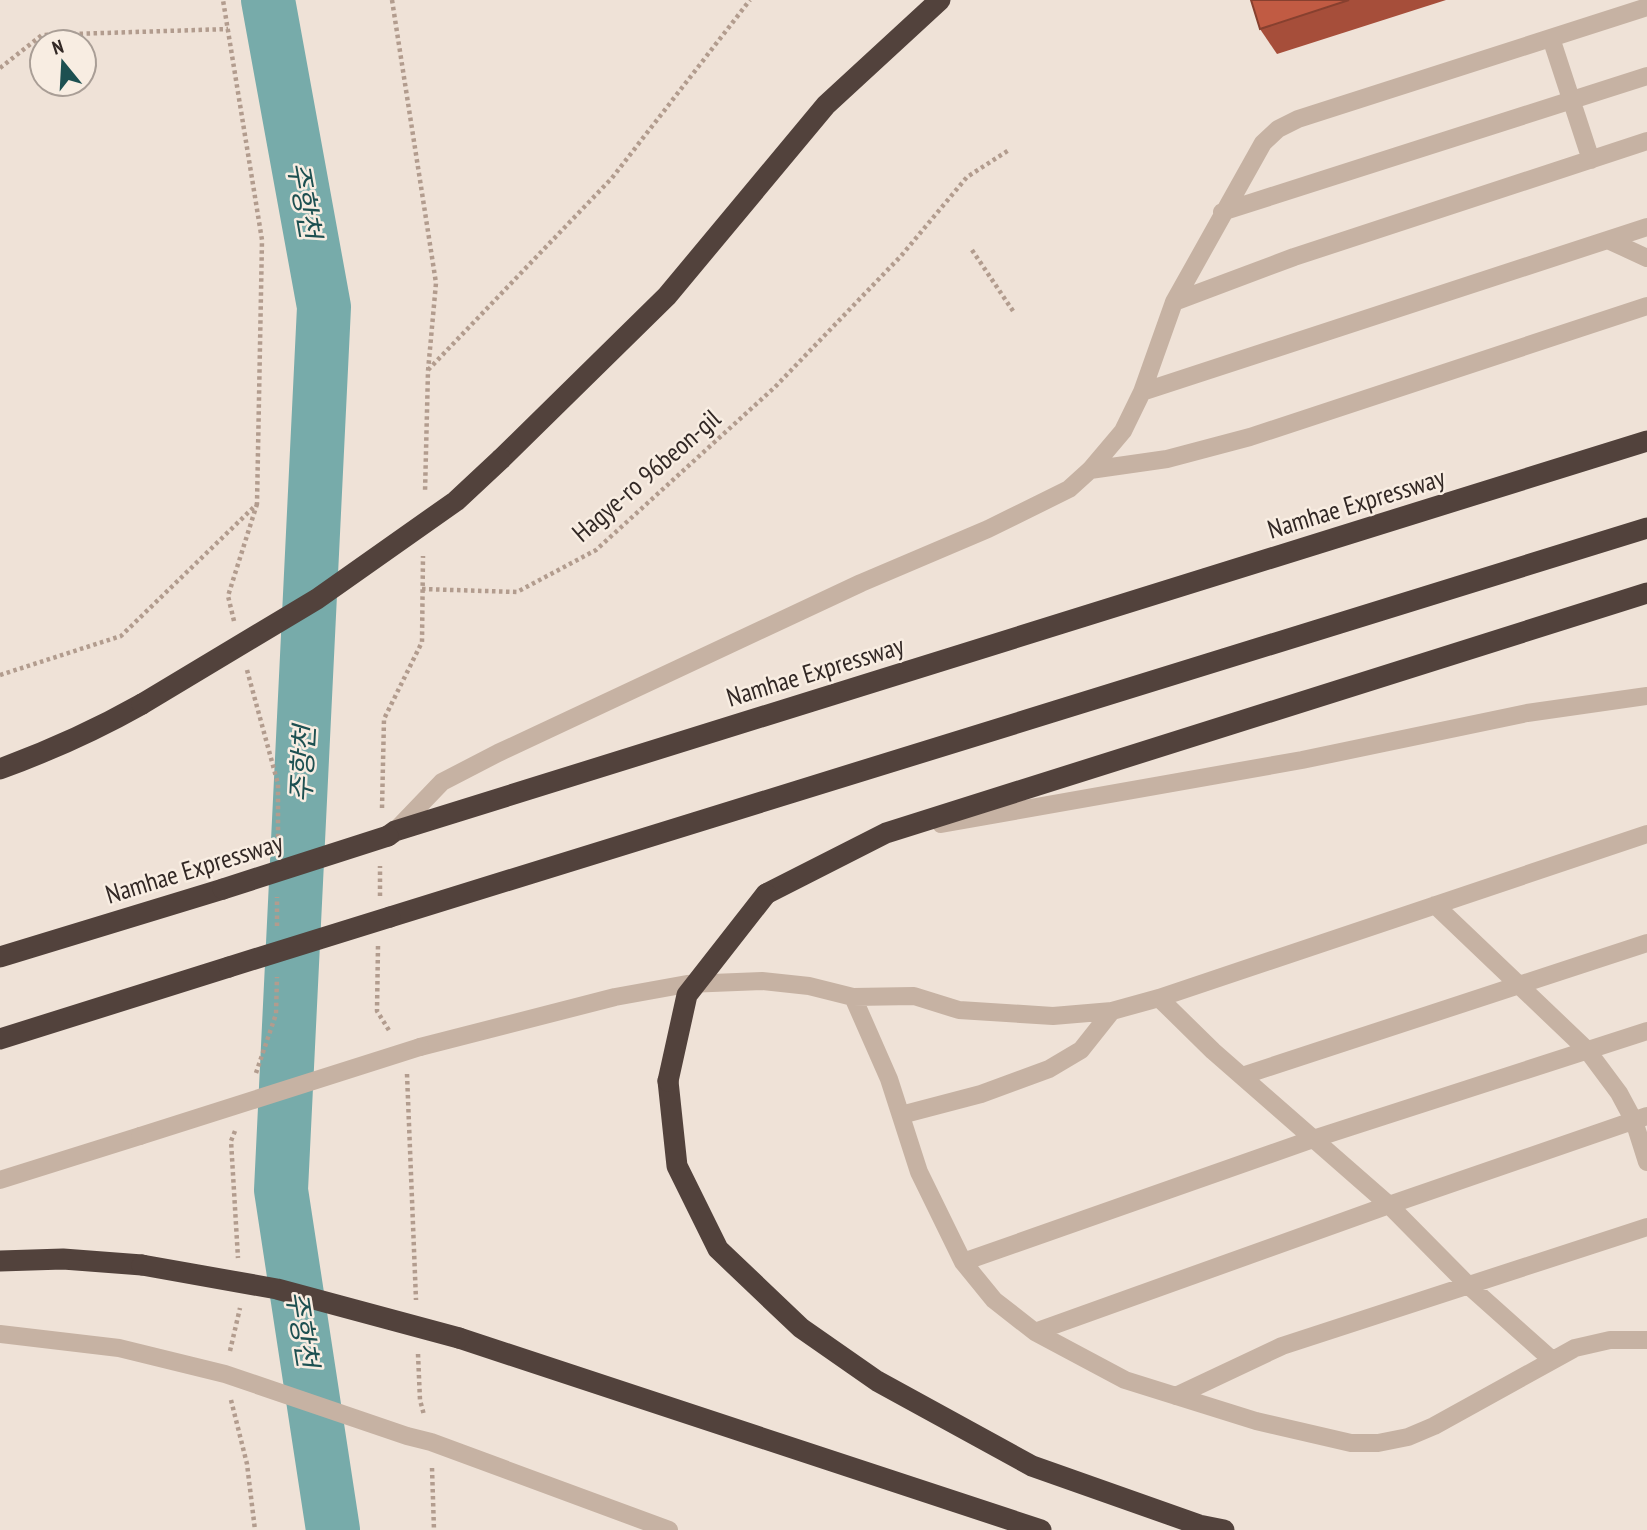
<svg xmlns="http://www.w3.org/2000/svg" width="1647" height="1530" viewBox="0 0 1647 1530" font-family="'PT Sans Narrow','Noto Sans KR',sans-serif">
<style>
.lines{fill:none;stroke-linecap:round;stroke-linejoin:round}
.river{stroke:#77abaa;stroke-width:54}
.path{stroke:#b29c8e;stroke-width:4.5;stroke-dasharray:3.5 3.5;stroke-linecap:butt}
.lane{stroke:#c6b2a3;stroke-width:18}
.street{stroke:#c6b2a3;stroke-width:18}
.highway{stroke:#52423c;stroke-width:21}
.lane-bridge{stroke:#c6b2a3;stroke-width:18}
.highway-bridge{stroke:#52423c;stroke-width:21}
.wall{fill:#a64e3a}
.building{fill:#c15b43;stroke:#87402f;stroke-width:2}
.labels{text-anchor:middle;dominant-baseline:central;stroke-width:5;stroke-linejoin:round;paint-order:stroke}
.street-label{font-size:26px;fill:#322825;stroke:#f8ede2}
.water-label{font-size:28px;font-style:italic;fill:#1d5051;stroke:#f8ede2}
</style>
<rect width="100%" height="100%" fill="#efe2d7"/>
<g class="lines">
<!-- river -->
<path class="river" d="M268,0L324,307L281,1190L333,1530"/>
<!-- path -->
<path class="path" d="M392,0L436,283L428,371L425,492
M0,68L42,35L228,29
M972,250L1013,311
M428,370L612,178L750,0
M422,589L517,592L596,550L775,387L901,256L967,177L1009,150
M234,621L228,596L257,504
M247,670L278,784V846
M0,675L121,636L257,504L262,240L223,0
M382,808L384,719L422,642L423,556
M380,896V866
M277,926V897
M378,946L377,1011L390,1032
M256,1073L276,1014L277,977
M407,1074L416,1300
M235,1131L231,1141L238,1258
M230,1351L240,1308
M418,1354L420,1400L424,1415
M231,1400L247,1464L255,1530
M432,1468L434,1530"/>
<!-- lane -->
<path class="lane" d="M1551,38L1591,160
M1222,212L1647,76
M1608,240L1647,258
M1174,302L1263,143L1278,129L1298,119L1647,7
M1142,392L1647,227
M1090,470L1167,459L1250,437L1647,306
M941,824L1302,760L1527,713L1647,696
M395,831L442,782L498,753L861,583L988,529L1069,489L1090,470L1123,431L1142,392L1174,302L1294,257L1647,141
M1435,905L1587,1050L1619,1093L1634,1121L1647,1162
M853,997L889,1079L919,1172L963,1262L994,1300L1035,1332L1125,1380L1256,1421L1351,1443H1378L1408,1437L1434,1426L1575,1348L1610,1340H1647
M1159,998L1213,1051L1389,1205L1468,1285L1552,1360
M420,1047L615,997L687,984L762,981L809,986L853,997L914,996L959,1010L1053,1016L1112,1011L1159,998L1647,834
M1242,1076L1647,943
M901,1115L981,1094L1049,1069L1081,1050L1112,1011
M0,1180L140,1136
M963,1262L1313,1139L1647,1031
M1035,1332L1389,1205L1647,1116
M1176,1396L1282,1346L1647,1227"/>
<!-- street -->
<path class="street" d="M0,1334L119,1348L225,1374L407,1436L431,1442L669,1530"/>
<!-- highway -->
<path class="highway" d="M501,459L667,296L826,105L940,0
M0,769C49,751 96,730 142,704
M388,836L395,831L1647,441
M766,894L886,833L1647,593
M390,917L1647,528
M0,957L223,889
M0,1039L229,967
M668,1081L677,1166L718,1249L801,1328L877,1381L1032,1466L1199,1525L1224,1530
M0,1261L63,1259L142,1265
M459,1338L1041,1530"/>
<!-- lane-bridge -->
<path class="lane-bridge" d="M140,1136L420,1047"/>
<!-- highway-bridge -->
<path class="highway-bridge" d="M142,704L317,599L456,501L501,459
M223,889L388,836
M229,967L390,917
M668,1081L687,995L766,894
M142,1265L277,1289L459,1338"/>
</g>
<!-- wall -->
<path class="wall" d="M1251,0H1446L1277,54L1260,29Z"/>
<!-- building -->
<path class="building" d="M1251,0H1349L1260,29Z"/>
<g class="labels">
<!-- street labels -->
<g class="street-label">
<text transform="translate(646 475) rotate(-41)">Hagye-ro 96beon-gil</text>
<text transform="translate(1356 503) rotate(-17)">Namhae Expressway</text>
<text transform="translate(815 671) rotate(-17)">Namhae Expressway</text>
<text transform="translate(194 868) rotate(-17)">Namhae Expressway</text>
</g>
<!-- water labels -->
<g class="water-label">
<text transform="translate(305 200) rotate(80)">주항천</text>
<text transform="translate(302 764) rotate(-87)">주항천</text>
<text transform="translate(303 1329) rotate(81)">주항천</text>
</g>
</g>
<!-- north arrow -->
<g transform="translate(63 63) rotate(342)"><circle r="33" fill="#f8ede2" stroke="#a99e96" stroke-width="2"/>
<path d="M0-5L12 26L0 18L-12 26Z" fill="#1d5051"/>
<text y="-10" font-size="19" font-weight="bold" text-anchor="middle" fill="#322825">N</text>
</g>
</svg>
